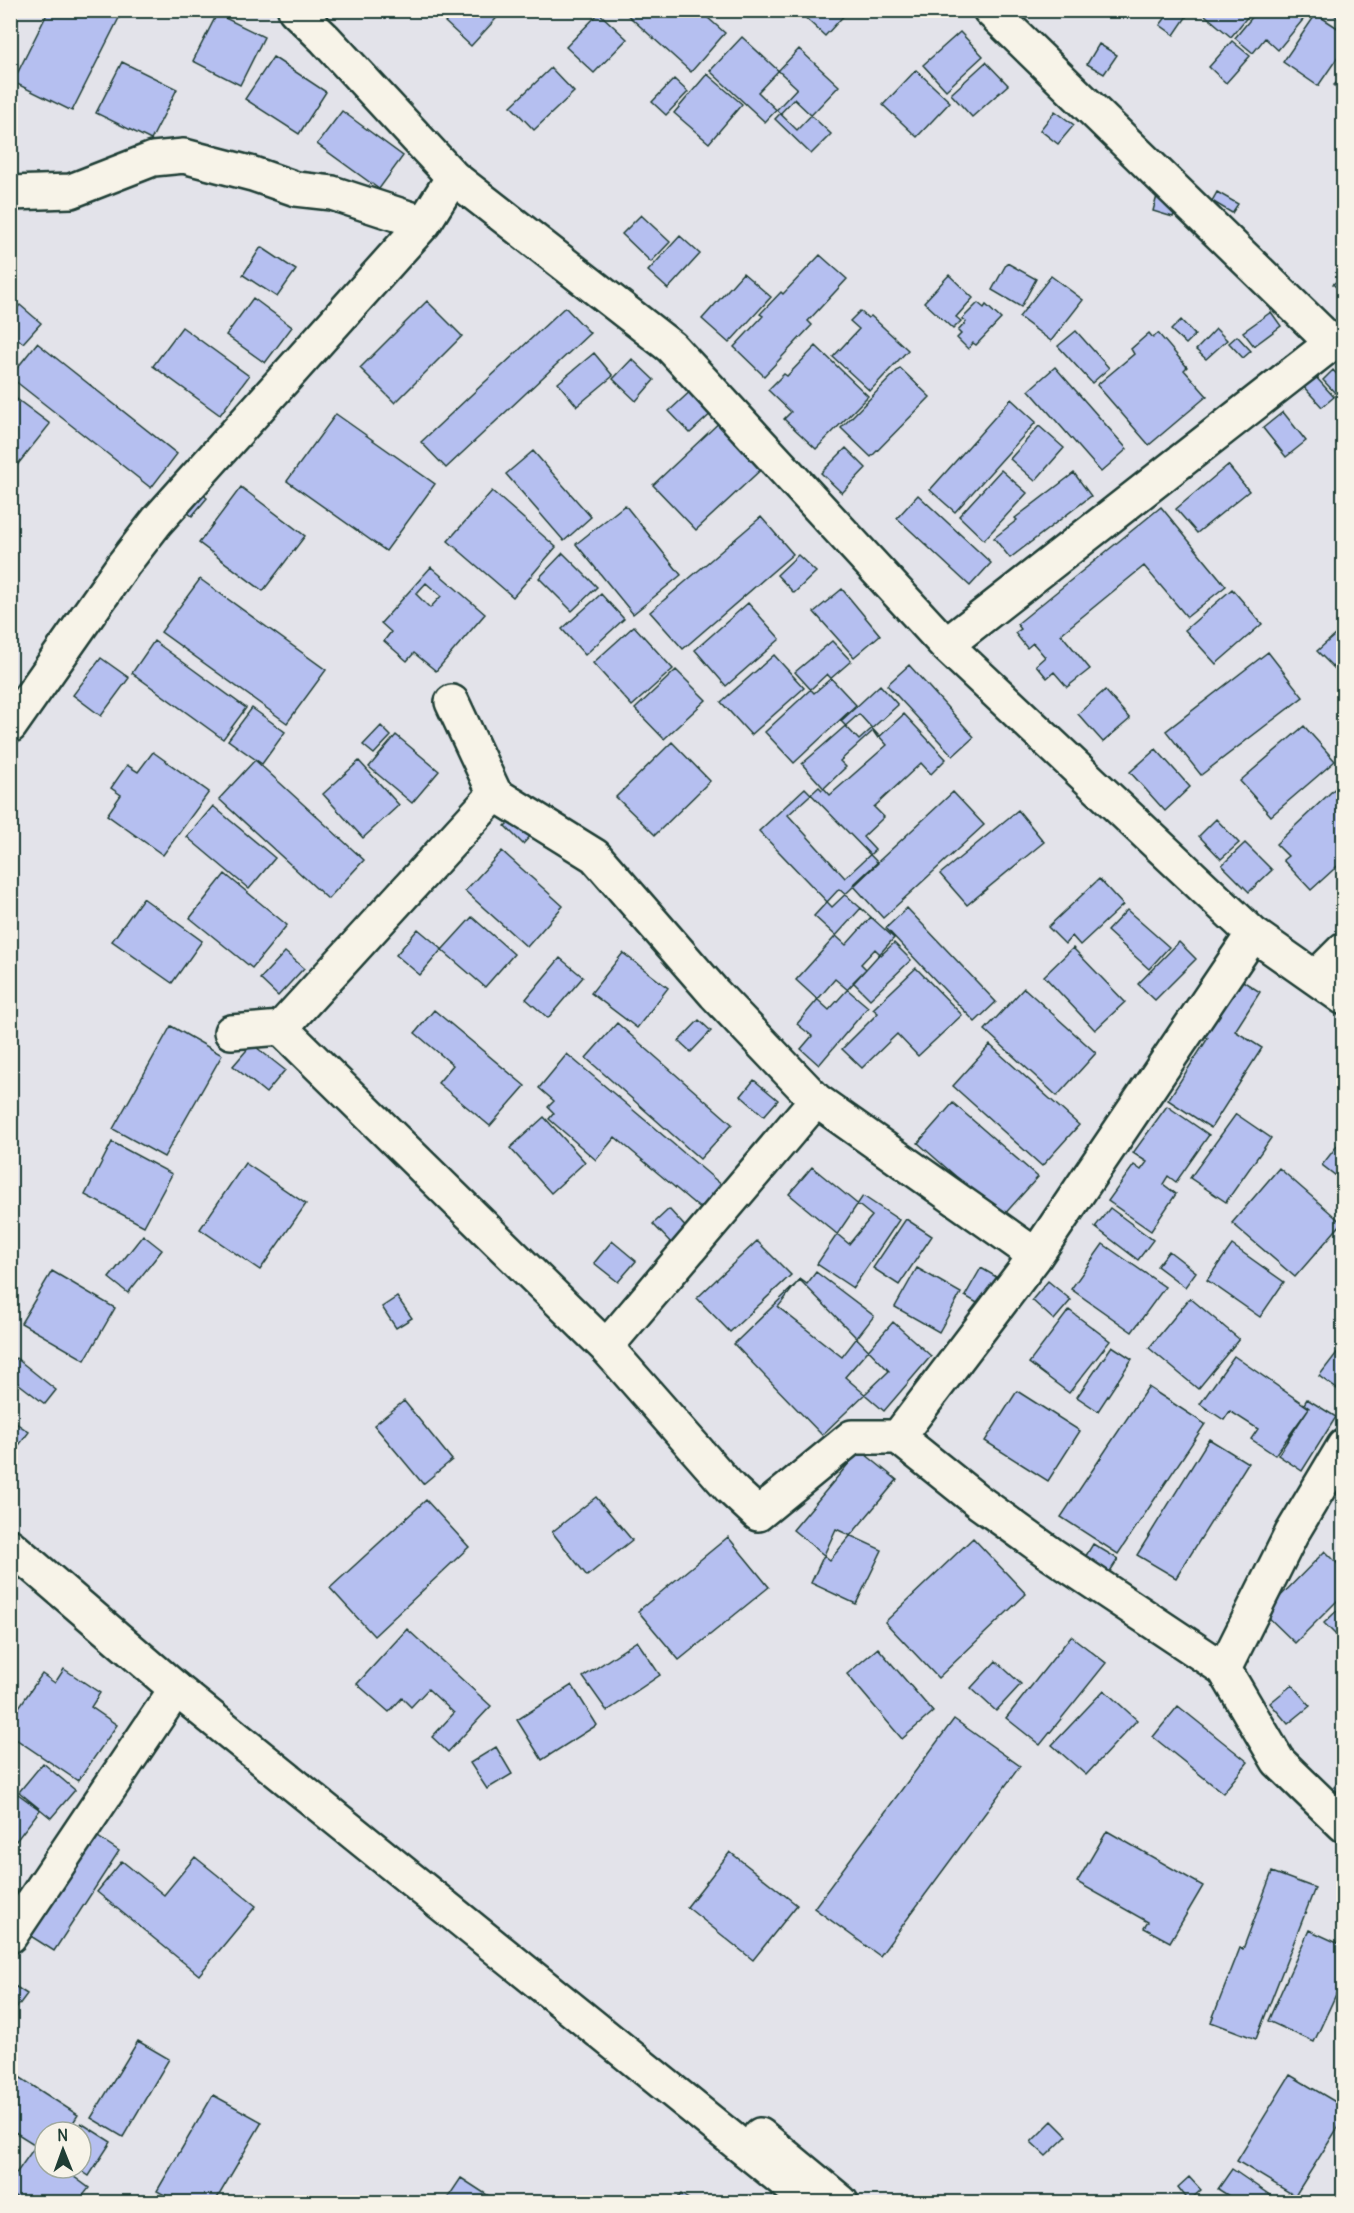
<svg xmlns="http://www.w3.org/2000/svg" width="1354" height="2213" viewBox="0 0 1354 2213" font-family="Delius,sans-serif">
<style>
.building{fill:#b5bff0;stroke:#1f3d34;stroke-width:1.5;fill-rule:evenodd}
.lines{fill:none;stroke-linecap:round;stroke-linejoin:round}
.street-casing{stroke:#1f3d34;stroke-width:38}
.secondary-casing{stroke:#1f3d34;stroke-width:38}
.street{stroke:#f7f3e8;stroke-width:33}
.secondary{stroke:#f7f3e8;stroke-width:33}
</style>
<rect width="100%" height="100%" fill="#e3e3ea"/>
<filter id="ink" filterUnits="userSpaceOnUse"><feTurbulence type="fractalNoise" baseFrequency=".0167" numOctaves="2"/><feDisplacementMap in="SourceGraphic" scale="12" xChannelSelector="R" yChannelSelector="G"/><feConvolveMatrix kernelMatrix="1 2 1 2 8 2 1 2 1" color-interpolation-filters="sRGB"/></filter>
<g filter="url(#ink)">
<!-- building -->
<path class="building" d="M49,10H123L72,111L13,82Z
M455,10H504L471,46L445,22Z
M622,10H699L725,33L691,72Z
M797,10H849L825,36Z
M1168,10H1191L1174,35L1160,25L1170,12Z
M1199,10H1253L1231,37Z
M1258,10H1311L1278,50L1265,38L1253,53L1235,38Z
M1330,10H1344V25Z
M599,13L627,39L594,73L566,47Z
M217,14L264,37L240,85L193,61Z
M1316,14L1344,32V48L1318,86L1283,62Z
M960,32L983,56L946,90L923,65Z
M742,37L797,88L765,122L710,71Z
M1232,41L1250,56L1226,83L1209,67Z
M1099,44L1117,55L1104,74L1087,64Z
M799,49L839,86L797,130L758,92Z
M273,57L326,92L299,134L245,99Z
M122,62L177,89L151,140L96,113Z
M986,62L1008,85L972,117L951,94Z
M551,68L574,92L534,130L511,106Z
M916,70L950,102L917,137L883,105Z
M707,74L742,104L709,143L674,113Z
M1344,76V94L1334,85Z
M674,79L688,92L666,115L652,102Z
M794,99L831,134L811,154L775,119Z
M342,111L403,156L379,189L317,144Z
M1055,111L1074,125L1058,144L1040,130Z
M1158,192L1179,198L1173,217L1153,211Z
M1217,192L1238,204L1232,213L1212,201Z
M641,215L670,242L651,262L622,234Z
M680,236L700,254L668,289L648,271Z
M261,247L296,270L277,297L243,275Z
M820,255L847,279L808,321L812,325L764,376L734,347L763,316L760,314L781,292L783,294Z
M1007,263L1036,279L1021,307L992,290Z
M743,273L771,297L729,343L702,319Z
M949,275L973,298L956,317L961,321L953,329L924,302Z
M1051,276L1083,300L1051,341L1019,317Z
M1341,278L1344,281V295L1333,284Z
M253,298L292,327L265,363L226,335Z
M427,301L462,336L395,403L360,368Z
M978,303L984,308L986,305L1001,319L976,345L973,343L968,349L957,338L961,334L958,331L966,322L962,319Z
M20,305L41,323L23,343L10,332V315Z
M565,307L590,333L446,468L421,442Z
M860,311L868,318L871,316L908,350L870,391L833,357L859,329L850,321Z
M1271,312L1281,326L1254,346L1243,332Z
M1181,320L1195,335L1186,344L1171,330Z
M182,327L249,376L220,415L153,366Z
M1216,329L1227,340L1206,359L1196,350Z
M1076,331L1109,368L1092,383L1058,346Z
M1149,333L1153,338L1158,333L1187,367L1184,370L1207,396L1149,445L1097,385L1134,354L1131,349Z
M1237,336L1251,351L1243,358L1229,343Z
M37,343L177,454L151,488L10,377Z
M816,346L868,396L816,449L784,419L791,412L768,390L784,374L787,376Z
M594,353L613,376L577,406L558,383Z
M632,359L654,380L636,401L613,379Z
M1055,367L1127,449L1101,472L1029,390Z
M900,368L930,397L871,457L841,428Z
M1333,370L1344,382V385L1335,393L1323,380Z
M1314,375L1334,397L1322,407L1302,385Z
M694,388L715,410L690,433L669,411Z
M10,394L50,424L10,474Z
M1011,399L1036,422L955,512L930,490Z
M1283,412L1306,441L1286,457L1263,428Z
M336,414L435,484L386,551L287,481Z
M725,417L768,463L696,530L653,485Z
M1039,426L1064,448L1035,481L1010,459Z
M846,448L866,468L842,493L821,473Z
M533,451L591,517L564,541L506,474Z
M1228,465L1249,491L1197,533L1176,509Z
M1001,470L1027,493L984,540L959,516Z
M1074,473L1091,496L1010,558L994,538L1017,520L1015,518Z
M241,487L305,536L263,591L199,543Z
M197,490L207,498L192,516L183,509Z
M492,491L556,547L513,597L448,541Z
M918,495L991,563L970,586L897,518Z
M625,505L681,575L633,614L576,544Z
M1161,507L1226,586L1187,617L1144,566L1061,634L1090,669L1067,687L1054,672L1047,678L1036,665L1045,657L1033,643L1027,648L1015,633L1021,629L1017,624Z
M761,517L793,554L683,649L650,612Z
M563,553L597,587L572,611L539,578Z
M798,555L816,572L794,593L777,575Z
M431,567L485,614L436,671L414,653L407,661L384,641L391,632L381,623ZM426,583L441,596L430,608L416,594Z
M200,579L326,670L287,723L161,632Z
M842,589L880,635L854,657L814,612Z
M1232,589L1262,624L1216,664L1185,630Z
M601,594L624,619L585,655L562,629Z
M748,603L780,639L726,686L695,650Z
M634,626L673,669L632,706L593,663Z
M1344,627V678L1317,651Z
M154,641L246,708L223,739L132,673Z
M832,641L851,661L814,693L795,672Z
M1268,652L1303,697L1201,775L1166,731Z
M774,655L804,688L751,735L721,702Z
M101,658L129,678L101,716L73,695Z
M909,665L974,737L953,756L887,685Z
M676,670L706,700L664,739L635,709Z
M827,674L856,705L794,763L765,732Z
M880,685L898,705L859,740L841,721Z
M1105,690L1130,719L1103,742L1078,714Z
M252,708L285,732L262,764L228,740Z
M859,714L887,745L830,795L802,764Z
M904,714L946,759L931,774L921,763L874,807L884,817L863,837L875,850L845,878L788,815L819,787L822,790L846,767L840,761L873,731L878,738Z
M381,726L391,736L374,754L363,745Z
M1304,726L1335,761L1271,816L1240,781Z
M396,735L439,771L412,803L369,767Z
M672,742L710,781L655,835L616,797Z
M1156,749L1190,787L1165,811L1130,772Z
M153,752L209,792L163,855L107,815L121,795L111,788L127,765L138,772Z
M255,760L364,860L328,899L219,799Z
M359,761L399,805L363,838L323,794Z
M1344,780V860L1311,890L1283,860L1288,856L1276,844Z
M805,788L878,863L832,907L759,831Z
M953,792L984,825L883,918L853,885Z
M213,806L275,858L249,889L187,837Z
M1018,810L1044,842L967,905L940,874Z
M519,812L537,829L523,844L505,826Z
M1216,819L1239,843L1221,859L1199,836Z
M1245,843L1272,870L1249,892L1222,865Z
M502,851L563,906L527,947L465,891Z
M225,874L287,925L252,968L190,918Z
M1099,879L1123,905L1080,945L1072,936L1065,944L1048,927Z
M839,889L871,917L846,945L814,916Z
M143,898L202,941L172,983L112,941Z
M861,908L894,938L829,1010L796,980Z
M907,908L996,1002L975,1022L886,928Z
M1127,910L1169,947L1149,969L1107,931Z
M472,917L514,954L485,987L442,950Z
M418,929L442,949L420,975L396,955Z
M1179,942L1196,959L1155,1000L1138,984Z
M894,943L911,960L870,999L853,982L866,969L861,964L875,949L881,955Z
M1073,948L1125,1002L1095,1030L1044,976Z
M285,952L304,968L278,996L260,979Z
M623,953L668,988L637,1028L591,993Z
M560,958L583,977L548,1018L526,999Z
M916,968L962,1015L918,1056L897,1034L862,1068L842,1049L878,1013L873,1009Z
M1238,978L1260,992L1235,1031L1262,1048L1211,1128L1168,1100L1208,1038L1202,1034Z
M835,979L868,1007L819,1065L801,1049L812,1036L797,1024Z
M1024,988L1096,1053L1057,1096L985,1030Z
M434,1010L525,1086L490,1126L438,1083L453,1065L415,1033Z
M699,1020L711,1031L691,1052L679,1041Z
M617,1023L732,1124L700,1159L586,1058Z
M171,1026L222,1055L164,1157L113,1129Z
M252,1044L285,1070L266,1093L233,1066Z
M990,1045L1079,1125L1042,1166L953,1086Z
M567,1054L730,1192L709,1216L615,1137L596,1160L549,1119L554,1113L548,1107L554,1101L539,1088Z
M754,1080L778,1100L764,1116L741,1096Z
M953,1103L1038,1177L1002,1217L918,1143Z
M1167,1106L1209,1135L1176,1182L1168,1176L1163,1184L1176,1194L1151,1231L1108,1201L1134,1165L1141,1170L1147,1162L1133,1153Z
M1236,1114L1271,1138L1226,1202L1190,1178Z
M544,1117L585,1162L551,1193L510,1148Z
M1344,1137V1182L1322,1165Z
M112,1142L172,1174L144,1226L85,1195Z
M245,1163L306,1204L260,1270L200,1229Z
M812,1167L872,1216L849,1244L789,1194Z
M1279,1168L1342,1223L1295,1277L1232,1223Z
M863,1196L899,1220L853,1288L817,1264Z
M1110,1208L1153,1240L1138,1260L1095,1227Z
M669,1209L690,1232L674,1246L653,1224Z
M906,1219L932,1236L899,1285L873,1268Z
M143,1235L162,1250L128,1293L109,1278Z
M612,1241L636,1261L618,1282L594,1263Z
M757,1241L791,1275L730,1332L697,1298Z
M1103,1244L1165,1287L1132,1332L1071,1289Z
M1232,1245L1284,1282L1260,1317L1207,1280Z
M1169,1251L1196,1272L1185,1287L1157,1266Z
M917,1268L961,1293L939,1332L895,1307Z
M981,1268L1000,1279L984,1307L965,1296Z
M52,1271L115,1308L85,1360L21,1323Z
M816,1272L874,1316L842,1357L778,1307L800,1279L807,1284Z
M800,1280L889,1371L822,1435L734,1344Z
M1048,1281L1071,1300L1054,1320L1032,1300Z
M397,1297L412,1318L396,1328L382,1307Z
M1190,1298L1239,1339L1198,1389L1149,1348Z
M1069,1310L1110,1341L1069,1393L1029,1363Z
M893,1322L931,1356L884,1411L845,1377Z
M1112,1346L1132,1359L1098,1411L1077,1397Z
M1339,1350L1344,1354V1394L1319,1376Z
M1234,1356L1309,1408L1275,1455L1251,1439L1258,1429L1230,1411L1224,1420L1200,1404Z
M16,1358L56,1390L45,1404L10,1377V1365Z
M1148,1387L1205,1424L1118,1554L1061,1517Z
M1017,1391L1080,1431L1048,1481L985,1441Z
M1307,1399L1336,1417L1302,1471L1278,1455L1309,1408L1304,1404Z
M404,1401L452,1460L423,1484L374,1425Z
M10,1419L29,1432L10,1457Z
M1209,1439L1248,1463L1176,1578L1137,1555Z
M860,1450L897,1480L830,1560L793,1530Z
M596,1497L632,1540L587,1576L552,1532Z
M426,1500L469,1547L374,1636L330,1588Z
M836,1529L882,1550L856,1604L811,1583Z
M728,1537L769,1587L679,1660L638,1611Z
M973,1538L1026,1594L938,1678L885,1622Z
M1093,1544L1118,1559L1109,1573L1084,1559Z
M1325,1551L1344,1570V1594L1295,1643L1264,1613Z
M1344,1604V1643L1324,1623Z
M407,1629L491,1706L448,1752L432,1737L454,1713L428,1689L411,1707L402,1698L389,1712L357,1684Z
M1071,1636L1106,1663L1040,1745L1006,1718Z
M637,1641L660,1675L607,1711L583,1677Z
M878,1648L933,1712L902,1739L847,1674Z
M996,1661L1021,1684L996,1711L971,1688Z
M64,1669L100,1693L91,1707L117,1725L78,1781L10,1735V1720L42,1674L55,1683Z
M572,1685L597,1725L542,1760L517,1720Z
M1292,1685L1310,1706L1288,1724L1270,1703Z
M1104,1690L1137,1720L1086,1775L1052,1745Z
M1178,1706L1248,1762L1223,1793L1153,1737Z
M954,1719L1020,1766L880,1956L814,1908Z
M496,1747L512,1774L487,1789L470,1763Z
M43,1763L75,1790L51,1818L19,1792Z
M1344,1772V1795L1333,1789Z
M18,1794L40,1810L16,1841L10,1837V1804Z
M1107,1831L1203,1886L1170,1942L1144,1928L1148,1922L1077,1882Z
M92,1833L119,1851L54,1951L26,1933Z
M730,1852L797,1905L753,1960L687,1907Z
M195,1857L256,1906L199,1975L97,1892L122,1861L164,1895Z
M1272,1872L1315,1888L1256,2039L1211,2022L1240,1948L1243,1949Z
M1309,1930L1344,1946V1977L1314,2042L1268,2021Z
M10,1983L27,1994L10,2017Z
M138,2041L169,2059L123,2137L91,2118Z
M10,2071L78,2115L67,2132H45V2151L10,2129Z
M1290,2075L1344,2107V2118L1295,2196L1237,2161Z
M213,2095L262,2122L215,2202H178L157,2191Z
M1052,2121L1067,2136L1046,2156L1031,2142Z
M81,2123L111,2142L89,2176L77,2168H81V2132H75Z
M34,2148L45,2156V2168H62L89,2188L78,2202H24L10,2193V2182Z
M1232,2169L1280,2202H1225L1229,2196L1218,2189Z
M1189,2177L1201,2190L1189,2201L1178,2187Z
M461,2178L498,2202H445Z
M681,2194L693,2202H675Z"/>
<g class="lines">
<!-- street casing -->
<g class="street-casing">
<path id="street" d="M295,10L325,39L453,177L671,347L946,645L1253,934L1344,998
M990,10L1332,343
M10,193L71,191L153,159L184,156L253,174L296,189L332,193L424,223L453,177
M946,645L1332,343L1344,337
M452,702L495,794L595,856L715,994L816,1100L1021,1245L1034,1258
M10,726L123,565L157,521L424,223
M1316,977L1344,949
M281,1028L495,794
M231,1032L281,1028L606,1347L730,1488L758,1514L852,1437H898L979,1502L1051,1554L1224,1669L1278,1761L1344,1825
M606,1347L816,1100
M898,1437L1034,1258L1253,934
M1224,1669L1292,1533L1344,1446
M10,1936L176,1689
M760,2135L841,2202"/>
</g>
<!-- secondary casing -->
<g class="secondary-casing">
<path id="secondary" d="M10,1546L176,1689L810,2202"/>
</g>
<!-- street -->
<use href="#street" class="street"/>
<!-- secondary -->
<use href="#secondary" class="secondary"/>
</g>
</g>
<!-- margin -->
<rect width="1354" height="2213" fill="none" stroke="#f7f3e8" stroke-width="36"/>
<rect x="18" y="18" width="1318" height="2177" fill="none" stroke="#1f3d34" stroke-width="2" filter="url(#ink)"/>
<!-- north arrow -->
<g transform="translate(63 2150) rotate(359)"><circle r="28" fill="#f7f3e8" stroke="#a1aaa0" stroke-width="1.5"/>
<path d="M0-4.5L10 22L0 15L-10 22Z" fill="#1f3d34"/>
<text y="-9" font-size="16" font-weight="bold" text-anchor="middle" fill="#1f3d34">N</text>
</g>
</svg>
